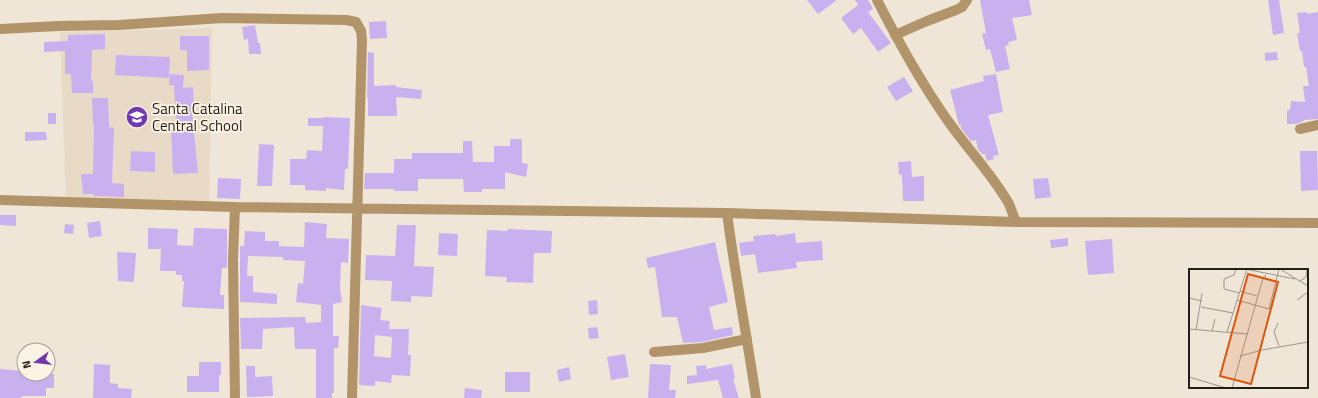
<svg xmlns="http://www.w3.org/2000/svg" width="1318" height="398" viewBox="0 0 1318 398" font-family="'Titillium Web',sans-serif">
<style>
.built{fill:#e8dac6}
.building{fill:#c9b1f0;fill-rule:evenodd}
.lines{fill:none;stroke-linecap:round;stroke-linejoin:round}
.minor{stroke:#b19469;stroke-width:10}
.labels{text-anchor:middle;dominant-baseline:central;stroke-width:3.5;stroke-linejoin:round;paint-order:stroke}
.poi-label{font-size:15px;fill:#221f1a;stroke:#fdf3e5;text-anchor:start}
.inset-road{fill:none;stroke:#9d968c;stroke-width:1}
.view{fill:#de560d;fill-opacity:0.15;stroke:#de560d;stroke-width:2}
.inset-edge{fill:none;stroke:#221f1a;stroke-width:2}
</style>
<rect width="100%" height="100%" fill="#efe6d8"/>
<!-- built -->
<path class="built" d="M212,28L209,206L66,202L60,32Z"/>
<!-- building -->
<path class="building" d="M807,0H837L818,14Z
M855,0H868L873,9L868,12L891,43L878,52L861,28L853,34L841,18L858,5Z
M980,0H1029L1032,15L1012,18L1017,40L1008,42L1009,45L1005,46L1010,69L996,72L990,49L986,50L982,34L986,33Z
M1268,0H1279L1284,33L1273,35Z
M1307,12V14L1318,12V119L1304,120V121L1296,124H1287V110H1290L1291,101L1305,102L1303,86H1309L1306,67H1304L1302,51H1300L1297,33H1300L1297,13Z
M386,21L387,38L370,39L369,22Z
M255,25L258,43H260L261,54H249L248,39L244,40L242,27Z
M105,34V49L92,50L91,81H93V93H72L71,74H65V51L44,52V42L68,41V35Z
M180,36H209V70L187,71V50H180Z
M368,52L374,53V86L396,85V87L422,90L421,99L396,97L397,116H368V98H367Z
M1277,52L1278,60L1265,61V53Z
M116,55L170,57L169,78L115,75Z
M170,74L184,75L183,88L193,87L194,114H192L198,173L173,174L171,127L176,126L174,85H169Z
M996,74L1003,112L988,115L999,155L993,156L994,159L987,161L985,154H982L978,150L976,140L971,141L961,128V125H959L950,90L984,81L983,76Z
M904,77L913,91L896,101L887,87Z
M92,98H108L109,127L114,128L112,183L124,184V197L94,196V194H83L81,174H93L94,124H93Z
M48,113H56V124H48Z
M323,117L350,118L348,169H345L344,190L326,188V191L305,190V185H290V159H306L307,150L322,151L323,126H308V118H323Z
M25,132H46L47,140L25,141Z
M510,139H522V163L528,164L526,177L505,172V189H482V192H464L463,179H418V191H394V189H364L365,173H394V159H412V153H463V141H472L473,162H494V146H510Z
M259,144L274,145L272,186H257Z
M131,151L155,152V172L130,171Z
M1300,151H1317L1318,190L1301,191Z
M911,161L912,177L924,176V201H903L902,174L899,175L898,162Z
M218,178L241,179L240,199L217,198Z
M1048,178L1051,197L1035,199L1033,179Z
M0,215H16V226L0,225Z
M100,221L102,236L89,238L87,223Z
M305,222L327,224L326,238L349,239L348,263L341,262L340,289L342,302L333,304V336H339L338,348H334V393H332V398H316V349H295L294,327L263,329L262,349H241L240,318L305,317L306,323L321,322V305L296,302L298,283L303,284L305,261L283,260V257L248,256L247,276H253V292L277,294V304L240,302V246H244L245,231L265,232V241H279V246L304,247Z
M65,224L74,225L73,234L64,233Z
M397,225H416L414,266L434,267L432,297L411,296V302L391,301L392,281L365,280L366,255L395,256Z
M148,228L178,229L177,245L193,246L194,228L227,229V268H222L220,295H224V309L182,307L184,281H182V275H176V271H160L161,249H148Z
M508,229L552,231L551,253H534L533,283L506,282L507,277L485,276L487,230L507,231Z
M439,233L458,234L457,256L438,255Z
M795,233L796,243L822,241L823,260L796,262L797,268L758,273L755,254L741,256L739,243L754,241L753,236L775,234L776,236Z
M1068,238V246L1051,248L1050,240Z
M1112,239L1114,273L1088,275L1085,241Z
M715,242L728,302L709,307L714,330L732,327L733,335L702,342L683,343L677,317H662L655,267L648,268L646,258Z
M117,252L136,253L134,282L118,281Z
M597,300L598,314L589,315L588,301Z
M361,305L382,308L380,320L390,321L389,329H409L408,355H411L410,376L392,375L391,383L375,381V386L359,385ZM375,335L392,337L391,358L374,356Z
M597,327L599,338L589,339L588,328Z
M625,354L629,377L611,380L607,357Z
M199,362H221V375H219V392H187V376H199Z
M94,364L110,365V383L118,384V388L132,389L131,398H93Z
M650,364L671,365L669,390H676L675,398H648Z
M732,364L735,378L733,379L739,398H723L718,380L687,384V376L697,375L696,366L706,365V369Z
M246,366H255V377L272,376L273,396L247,397Z
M569,367L571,379L559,382L557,370Z
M0,369L24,371L23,374H54V388H46V396H22L21,398H0Z
M505,372H530V392H505Z
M465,388L482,390L481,398H464Z"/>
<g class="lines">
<!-- minor -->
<path class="minor" d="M877,0C898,41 921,83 948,121C967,148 991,173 1008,202C1011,208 1013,215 1016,222
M0,29L58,26L119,25L222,18L346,20L356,22L361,31L362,40L352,398
M895,35L927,21L956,10L962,7L967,0
M1300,129L1318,125
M0,200L235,207L727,213L1016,222L1318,223
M727,213C735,275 747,336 756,398
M654,352L703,348L747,339
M235,398L233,259L235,207"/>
</g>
<!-- icons -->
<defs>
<g id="school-disc" transform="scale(1.15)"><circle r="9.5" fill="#723ab0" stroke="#fdf3e5"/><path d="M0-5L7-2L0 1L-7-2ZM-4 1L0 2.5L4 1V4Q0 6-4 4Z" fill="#fff"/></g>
</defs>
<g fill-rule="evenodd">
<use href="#school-disc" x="137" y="117"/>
</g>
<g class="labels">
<!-- poi labels -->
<g class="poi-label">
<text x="152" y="108">Santa Catalina<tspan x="152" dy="17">Central School</tspan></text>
</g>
</g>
<!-- overview -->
<g transform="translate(1189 269)">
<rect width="119" height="119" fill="#efe6d8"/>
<path class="inset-road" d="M47,0L45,6L35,10V20L50,24M56,0L106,10M91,0L119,17M111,12L117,8L118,0M51,22L68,27M0,29L13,32M48,31L80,40L90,0M108,31L119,23M12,38L44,44M89,54L85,63L90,77M0,60L58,65M7,61L13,24M23,62L26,50M38,63L58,0M51,87L73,81L119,73M0,108L37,119M43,119L74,9L77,6M87,119H104"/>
<path class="view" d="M59,5L89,13L62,115L31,107Z"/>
<rect width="119" height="119" class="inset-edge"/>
</g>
<!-- north arrow -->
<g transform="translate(36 362) rotate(255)"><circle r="19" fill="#fdf3e5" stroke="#a59e94"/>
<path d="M0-3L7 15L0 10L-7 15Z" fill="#723ab0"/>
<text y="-6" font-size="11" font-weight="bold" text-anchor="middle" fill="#221f1a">N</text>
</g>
</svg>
